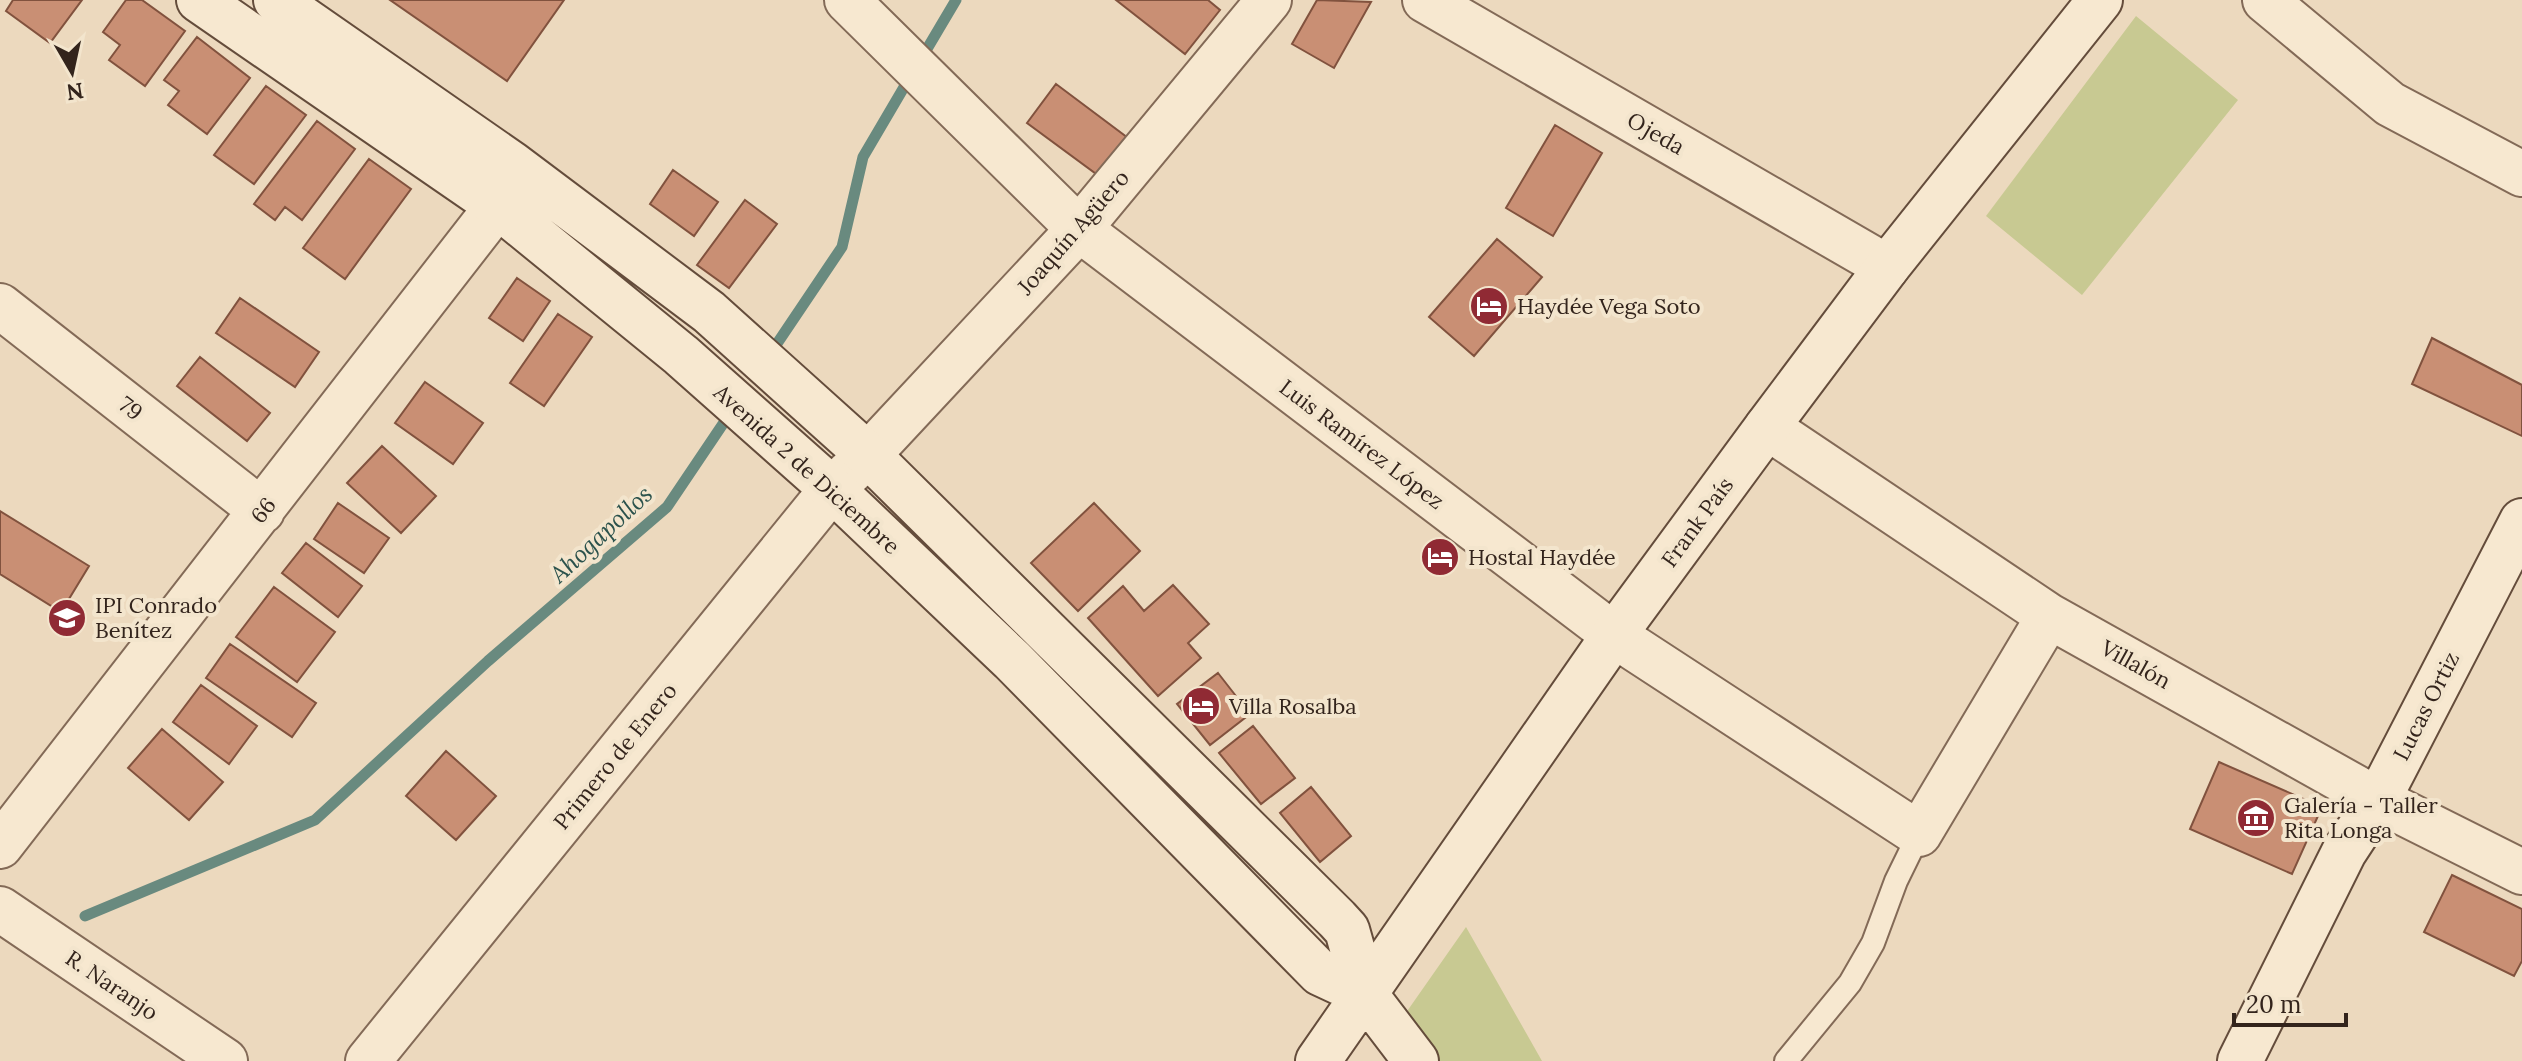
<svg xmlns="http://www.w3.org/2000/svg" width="2522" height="1061" viewBox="0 0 2522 1061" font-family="Lora,serif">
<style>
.green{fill:#c8c992}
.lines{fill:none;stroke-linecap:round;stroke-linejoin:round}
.stream{stroke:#698a7f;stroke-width:11}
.building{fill:#c98f74;stroke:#81523e;stroke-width:2}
.lane-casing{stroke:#836a57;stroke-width:26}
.street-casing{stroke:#836a57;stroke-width:48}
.secondary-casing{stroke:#644c3b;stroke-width:48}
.lane{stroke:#f7e8d0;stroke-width:22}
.street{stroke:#f7e8d0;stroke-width:44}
.secondary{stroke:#f7e8d0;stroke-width:44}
.labels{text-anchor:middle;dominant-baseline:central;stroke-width:8;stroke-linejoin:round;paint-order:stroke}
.street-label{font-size:22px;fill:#33241c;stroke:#f3e5cd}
.poi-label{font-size:22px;fill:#33241c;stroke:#f3e5cd;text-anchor:start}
.water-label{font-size:24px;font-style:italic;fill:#2b524c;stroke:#f3e5cd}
</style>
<rect width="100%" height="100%" fill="#ecd9be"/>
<!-- green -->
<path class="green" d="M2136,16L2238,100L2082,295L1986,216Z
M1466,927L1542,1061H1439L1403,1017Z"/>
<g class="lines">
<!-- stream -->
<path class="stream" d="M921,59L956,0
M770,354L842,247L863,157L910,77
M85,916L315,820L488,661L667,507L731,412"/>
</g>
<!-- building -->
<path class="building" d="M13,0H82L50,43L6,11Z
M126,0H142L185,31L145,86L109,60L120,45L103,32Z
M390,0H564L507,81Z
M1116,0H1208L1220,10L1185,54Z
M1317,0L1371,2L1334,68L1292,44Z
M197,37L250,78L207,134L168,105L179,91L164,80Z
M1056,84L1128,138L1099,176L1027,123Z
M266,86L306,115L254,184L214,155Z
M317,121L355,149L302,220L285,207L275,220L254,204Z
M1555,125L1602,153L1553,236L1506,208Z
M369,159L411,189L345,279L303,248Z
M673,170L718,202L694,236L650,204Z
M745,200L777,224L729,288L697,265Z
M1497,239L1542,277L1474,356L1429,317Z
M517,278L550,301L523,341L489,318Z
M240,298L319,352L295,387L216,333Z
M558,314L592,337L544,406L510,383Z
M2432,338L2522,385V436L2412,384Z
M200,357L270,413L247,441L177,386Z
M425,382L483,423L453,464L395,423Z
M382,446L436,496L401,533L347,483Z
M338,503L389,538L364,573L314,539Z
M1094,503L1140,551L1078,611L1031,563Z
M0,511L89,566L61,612L0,574Z
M306,543L362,586L338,617L282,573Z
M1173,585L1209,624L1188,643L1201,658L1158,696L1088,618L1123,586L1144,611Z
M274,587L335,632L297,682L236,637Z
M230,644L316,703L292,737L206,678Z
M1218,673L1250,714L1210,745L1177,704Z
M201,685L257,726L229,764L173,722Z
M1253,726L1295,778L1261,804L1219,753Z
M162,729L223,782L189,820L128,768Z
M446,751L496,796L456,840L406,796Z
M2219,762L2322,807L2292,874L2190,829Z
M1311,787L1351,836L1320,862L1280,813Z
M2452,875L2522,909V961L2514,976L2424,932Z"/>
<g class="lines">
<!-- lane casing -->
<g class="lane-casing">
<path id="lane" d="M1786,1061L1850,983L1873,943L1896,881L1919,834"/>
</g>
<!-- street casing -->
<g class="street-casing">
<path id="street" d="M847,0L1079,229L1614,635L1919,834L2049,616
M1425,0L1887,267
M2265,0L2390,104L2522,174
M0,306L262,511
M1767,427L2049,616L2378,800L2522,872
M0,846L520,177
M0,909L225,1061
M368,1061L832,489L868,455L1079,229L1269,0"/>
</g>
<!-- secondary casing -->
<g class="secondary-casing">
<path id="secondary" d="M199,0L498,206L681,355L832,489L1012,660L1320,973L1365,994
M276,0L512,164L709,312L868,455L1337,919L1347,930L1365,994L1416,1061
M1318,1061L1614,635L1767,427L1887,267L2100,0
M2240,1061L2344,852L2378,800L2522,521"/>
</g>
<!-- lane -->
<use href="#lane" class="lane"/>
<!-- street -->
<use href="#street" class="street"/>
<!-- secondary -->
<use href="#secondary" class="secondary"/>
</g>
<!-- icons -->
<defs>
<g id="hotel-disc" transform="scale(2)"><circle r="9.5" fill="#902a34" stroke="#f3e5cd"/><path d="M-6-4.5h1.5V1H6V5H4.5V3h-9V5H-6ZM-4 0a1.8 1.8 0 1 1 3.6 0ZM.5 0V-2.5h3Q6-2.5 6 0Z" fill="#fff"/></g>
<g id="school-disc" transform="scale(2)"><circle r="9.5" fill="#902a34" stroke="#f3e5cd"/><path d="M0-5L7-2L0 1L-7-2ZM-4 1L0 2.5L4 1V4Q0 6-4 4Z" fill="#fff"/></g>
<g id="museum-disc" transform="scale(2)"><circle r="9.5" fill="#902a34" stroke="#f3e5cd"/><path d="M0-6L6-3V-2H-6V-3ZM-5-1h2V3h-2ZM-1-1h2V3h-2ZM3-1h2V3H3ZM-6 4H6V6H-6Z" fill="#fff"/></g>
</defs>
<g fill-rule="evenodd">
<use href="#hotel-disc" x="1489" y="306"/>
<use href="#hotel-disc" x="1440" y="557"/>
<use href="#school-disc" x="67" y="618"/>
<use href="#hotel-disc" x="1201" y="706"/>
<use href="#museum-disc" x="2256" y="818"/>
</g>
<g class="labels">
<!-- street labels -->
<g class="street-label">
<text transform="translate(1656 133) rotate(30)">Ojeda</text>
<text transform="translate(1073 232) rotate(-49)">Joaquín Agüero</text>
<text transform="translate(131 408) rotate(38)">79</text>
<text transform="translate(1362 444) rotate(37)">Luis Ramírez López</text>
<text transform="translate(807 469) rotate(42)">Avenida 2 de Diciembre</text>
<text transform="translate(263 510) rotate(-52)">66</text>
<text transform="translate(1697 522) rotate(-54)">Frank País</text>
<text transform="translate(2136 664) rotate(29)">Villalón</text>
<text transform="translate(2426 706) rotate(-63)">Lucas Ortiz</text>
<text transform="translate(615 756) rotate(-51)">Primero de Enero</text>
<text transform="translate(112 985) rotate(34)">R. Naranjo</text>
</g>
<!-- poi labels -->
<g class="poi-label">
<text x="1517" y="306">Haydée Vega Soto</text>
<text x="1468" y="557">Hostal Haydée</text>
<text x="95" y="605">IPI Conrado<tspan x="95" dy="25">Benítez</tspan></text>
<text x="1229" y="706">Villa Rosalba</text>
<text x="2284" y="805">Galería - Taller<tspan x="2284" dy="25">Rita Longa</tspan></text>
</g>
<!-- water labels -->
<g class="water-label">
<text transform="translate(601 534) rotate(-43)">Ahogapollos</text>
</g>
</g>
<!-- north arrow -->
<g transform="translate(72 72) rotate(171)" stroke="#f3e5cd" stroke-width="6" paint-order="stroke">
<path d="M0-6L14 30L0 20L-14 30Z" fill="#33241c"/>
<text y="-12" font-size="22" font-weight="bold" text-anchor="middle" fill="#33241c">N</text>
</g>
<!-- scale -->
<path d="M2234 1013v12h112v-12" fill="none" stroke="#33241c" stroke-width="4"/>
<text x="2246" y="1013" font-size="24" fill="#33241c" stroke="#f3e5cd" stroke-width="6" paint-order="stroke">20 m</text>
</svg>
